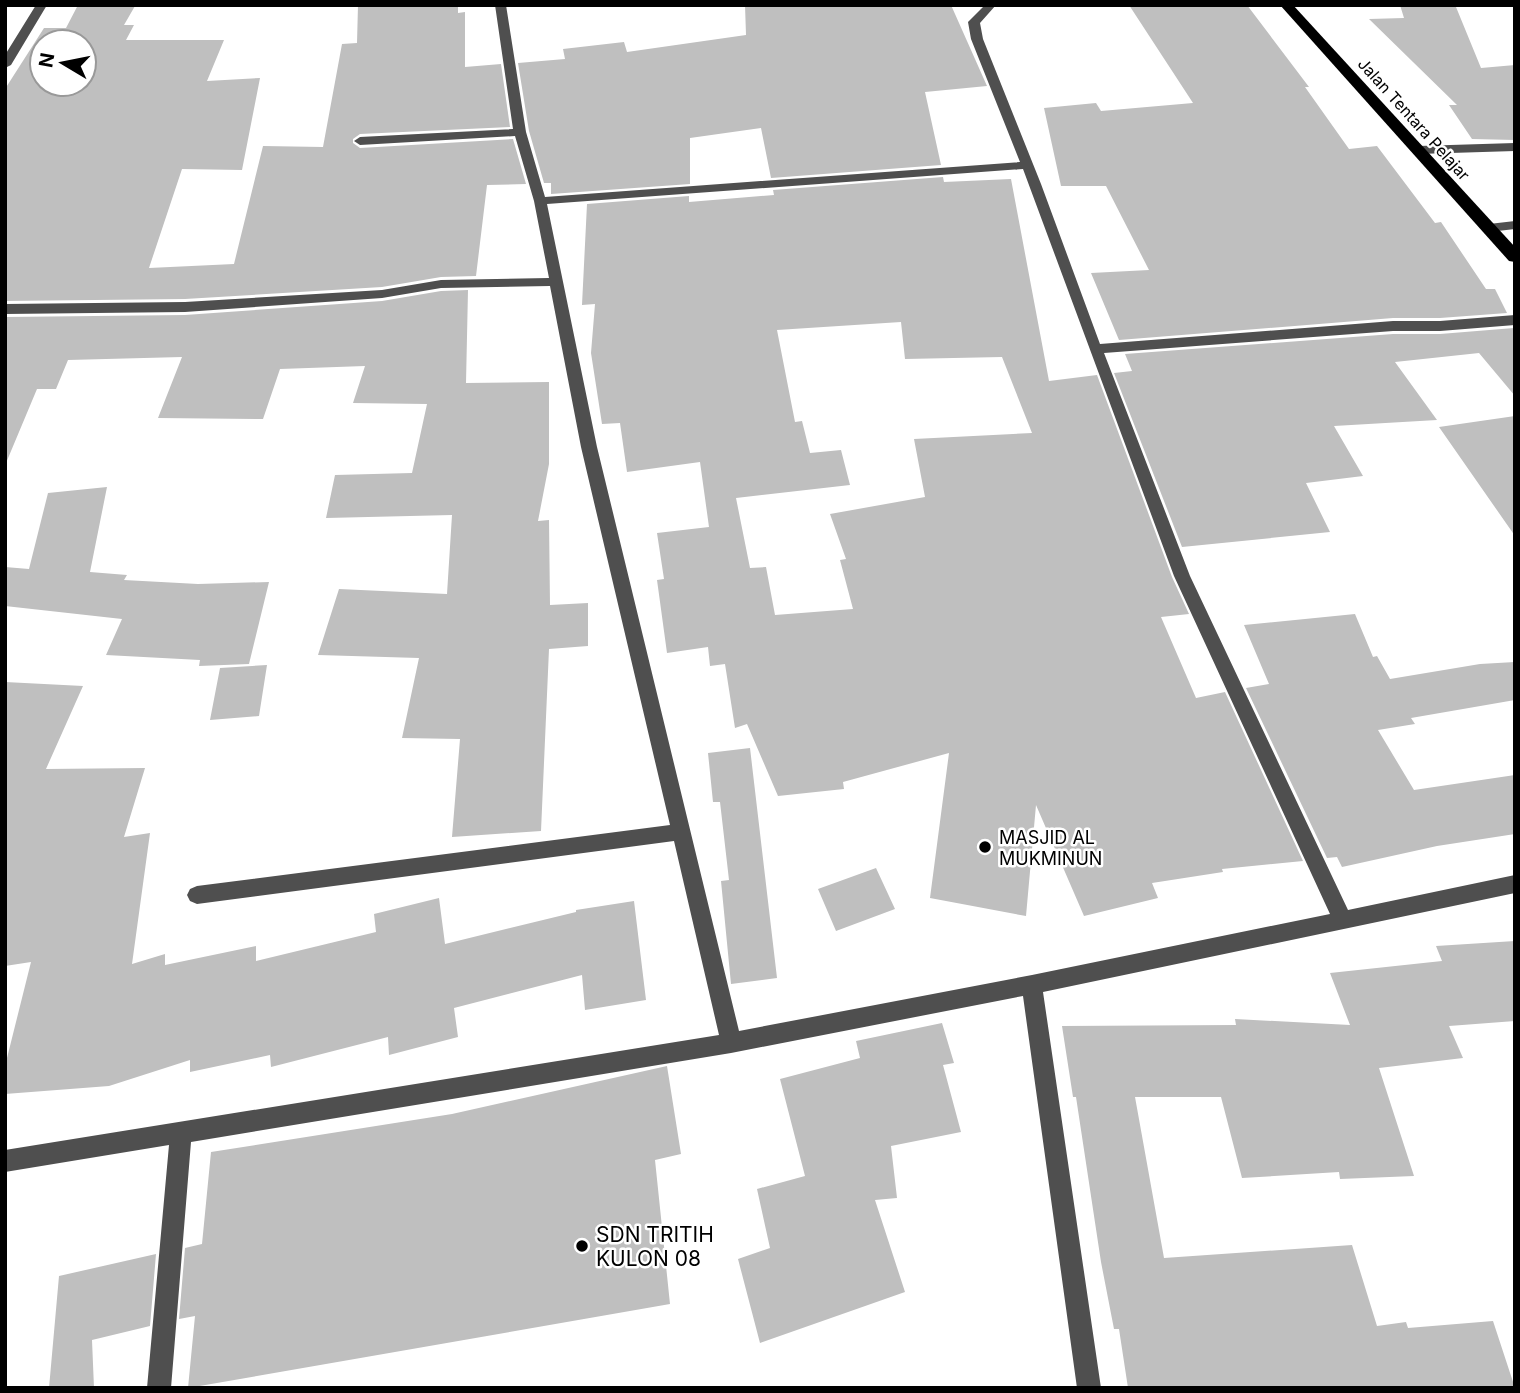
<svg xmlns="http://www.w3.org/2000/svg" width="1520" height="1393" viewBox="0 0 1520 1393" font-family="Inter,sans-serif">
<style>
.building{fill:#bfbfbf;fill-rule:evenodd}
.lines{fill:none;stroke-linecap:round;stroke-linejoin:round}
.minor{fill:#4f4f4f;fill-rule:evenodd}
.highway{fill:#000;fill-rule:evenodd}
.poi-dot{fill:#000;stroke:#fff;stroke-width:2.5}
.labels{text-anchor:middle;dominant-baseline:central;stroke-width:5;stroke-linejoin:round;paint-order:stroke}
.far-street-label{font-size:16px;fill:#000;stroke:#fff}
.poi-label{font-size:18px;fill:#000;stroke:#fff;text-anchor:start}
.near-poi-label{font-size:21px;fill:#000;stroke:#fff;text-anchor:start}
</style>
<rect width="100%" height="100%" fill="#fff"/>
<!-- building -->
<path class="building" d="M78,5L135,6L124,25H134L126,40H224L207,81L260,78L242,170L182,169L149,268L234,264L263,146L323,147L342,44L357,43L358,5H458V13L465,12V67L501,64L510,127L360,134L353,139V143L360,148L513,139L526,184L487,185L476,276L441,277L382,287L185,299L5,301V89L44,28H66ZM42,42H84V84H42Z
M745,5H951L987,86L925,92L941,165L771,178L761,128L690,138V184L551,194V183H544L529,131L518,63L565,59L563,49L624,42L627,52L746,35Z
M1129,5H1247L1309,87H1305L1349,149L1377,146L1435,223L1441,222L1486,289H1495L1507,313L1440,318H1393L1119,340L1091,273L1149,270L1106,186H1061L1044,108L1096,103L1101,111L1193,103Z
M1400,5L1456,7L1481,68L1515,65V140L1472,139L1449,105H1457L1369,19L1404,18Z
M943,177L944,182L1011,179L1049,381L1097,375L1172,577L1189,614L1161,617L1196,698L1225,692L1303,861L1222,869L1223,872L1152,883L1158,898L1084,916L1036,805L1026,916L930,898L949,753L843,782L844,789L778,796L747,724L735,728L725,664L710,666L708,647L667,653L657,580L664,579L657,533L709,527L700,462L627,472L620,423L602,424L591,353L595,304L582,305L587,204L689,196V202L774,195L773,190ZM901,322L905,359L1002,357L1032,433L914,439L925,497L830,514L846,559L840,560L853,609L775,615L766,567L750,568L736,498L850,485L841,450L810,453L802,421L795,422L777,330Z
M468,290L466,383L549,382V464L538,521L549,520L550,605L588,603V646L549,649L541,831L452,837L460,739L402,738L419,658L318,655L339,589L447,594L452,515L326,518L335,475L412,473L427,404L353,403L365,366L280,369L263,419L158,418L182,357L68,360L56,389H37L6,463L5,317L185,315L382,301L441,291Z
M1514,328L1515,396L1479,353L1395,362L1437,420L1334,426L1363,476L1306,483L1330,532L1182,547L1114,373L1132,371L1125,354L1393,334H1440Z
M1515,416V536L1439,427Z
M107,487L90,572L127,575L124,580L198,584L269,582L249,664L199,666L200,660L106,655L122,619L5,606V567L29,569L48,493Z
M1355,614L1373,657L1377,656L1390,679L1480,664L1515,662V700L1411,718L1415,724L1378,730L1414,790L1515,775V834L1437,846L1342,867L1337,857L1327,858L1246,688L1269,684L1244,625Z
M267,665L259,716L210,720L220,668Z
M5,682L83,686L46,769L145,768L124,837L150,833L132,964L165,954V965L256,946V961L376,932L374,914L439,898L445,944L576,912V910L634,901L646,1000L585,1010L582,975L454,1008L458,1037L389,1055L388,1037L271,1067L270,1055L190,1072V1060L109,1086L5,1094V1066L31,962L5,966Z
M750,748L777,978L731,984L721,881L729,880L720,802H713L708,753Z
M876,868L895,909L836,931L818,889Z
M1515,941V1021L1449,1026L1463,1058L1379,1068L1414,1176L1340,1179L1339,1172L1242,1178L1221,1097H1135L1164,1258L1352,1245L1377,1326L1406,1322L1408,1328L1493,1321L1515,1388H1128L1119,1329H1114L1101,1262L1076,1097H1073L1062,1026L1236,1025L1235,1019L1350,1025L1330,973L1442,961L1436,946Z
M942,1023L954,1063L943,1065L961,1132L891,1146L897,1198L875,1200L905,1292L760,1343L738,1259L770,1248L757,1189L805,1176L780,1079L860,1058L856,1041Z
M667,1066L681,1154L655,1160L670,1304L188,1388L195,1316L179,1319L185,1248L202,1244L211,1152L452,1114Z
M156,1254L150,1326L92,1340L94,1388H49L59,1276Z"/>
<g class="lines">
<!-- minor -->
<path class="minor" d="M36,5H47L11,65L5,68V55Z
M495,5H506L526,132L545,197L1020,162L971,39L968,22L985,5H996L980,23L983,39L1041,184L1100,344L1393,321H1440L1515,315V325L1440,331H1393L1104,353L1190,576L1348,910L1515,875V893L1043,992L1101,1388H1077L1023,996L731,1053L191,1142L171,1388H147L169,1145L5,1172V1150L719,1035L674,841L197,904L190,901L187,895L190,889L197,886L670,825L581,447L550,286L441,288L382,298L185,312L5,314V304L185,302L382,290L441,280L549,278L534,201L515,136L360,145L354,141L360,137L513,129ZM1023,169L1174,576L1330,914L1032,975L739,1031L597,447L547,204Z
M1515,143V151L1418,154L1412,150L1418,146Z
M1515,221V229L1489,232L1482,228L1489,224Z"/>
<!-- highway -->
<path class="highway" d="M1280,5H1293L1515,247V262L1509,261Z"/>
</g>
<!-- markers -->
<g class="poi-dot">
<circle cx="985" cy="847" r="7"/>
<circle cx="582" cy="1246" r="7"/>
</g>
<g class="labels">
<!-- far-street labels -->
<g class="far-street-label">
<text transform="translate(1414 119) rotate(48)">Jalan Tentara Pelajar</text>
</g>
<!-- poi labels -->
<g class="poi-label">
<text x="999" y="837">MASJID AL<tspan x="999" dy="21">MUKMINUN</tspan></text>
</g>
<!-- near-poi labels -->
<g class="near-poi-label">
<text x="596" y="1234">SDN TRITIH<tspan x="596" dy="24">KULON 08</tspan></text>
</g>
</g>
<!-- border -->
<rect width="1520" height="1393" fill="none" stroke="#000000" stroke-width="14"/>
<!-- north arrow -->
<g transform="translate(63 63) rotate(280)"><circle r="33" fill="#ffffff" stroke="#999999" stroke-width="2"/>
<path d="M0-5L12 26L0 18L-12 26Z" fill="#000000"/>
<text y="-10" font-size="19" font-weight="bold" text-anchor="middle" fill="#000000">N</text>
</g>
</svg>
